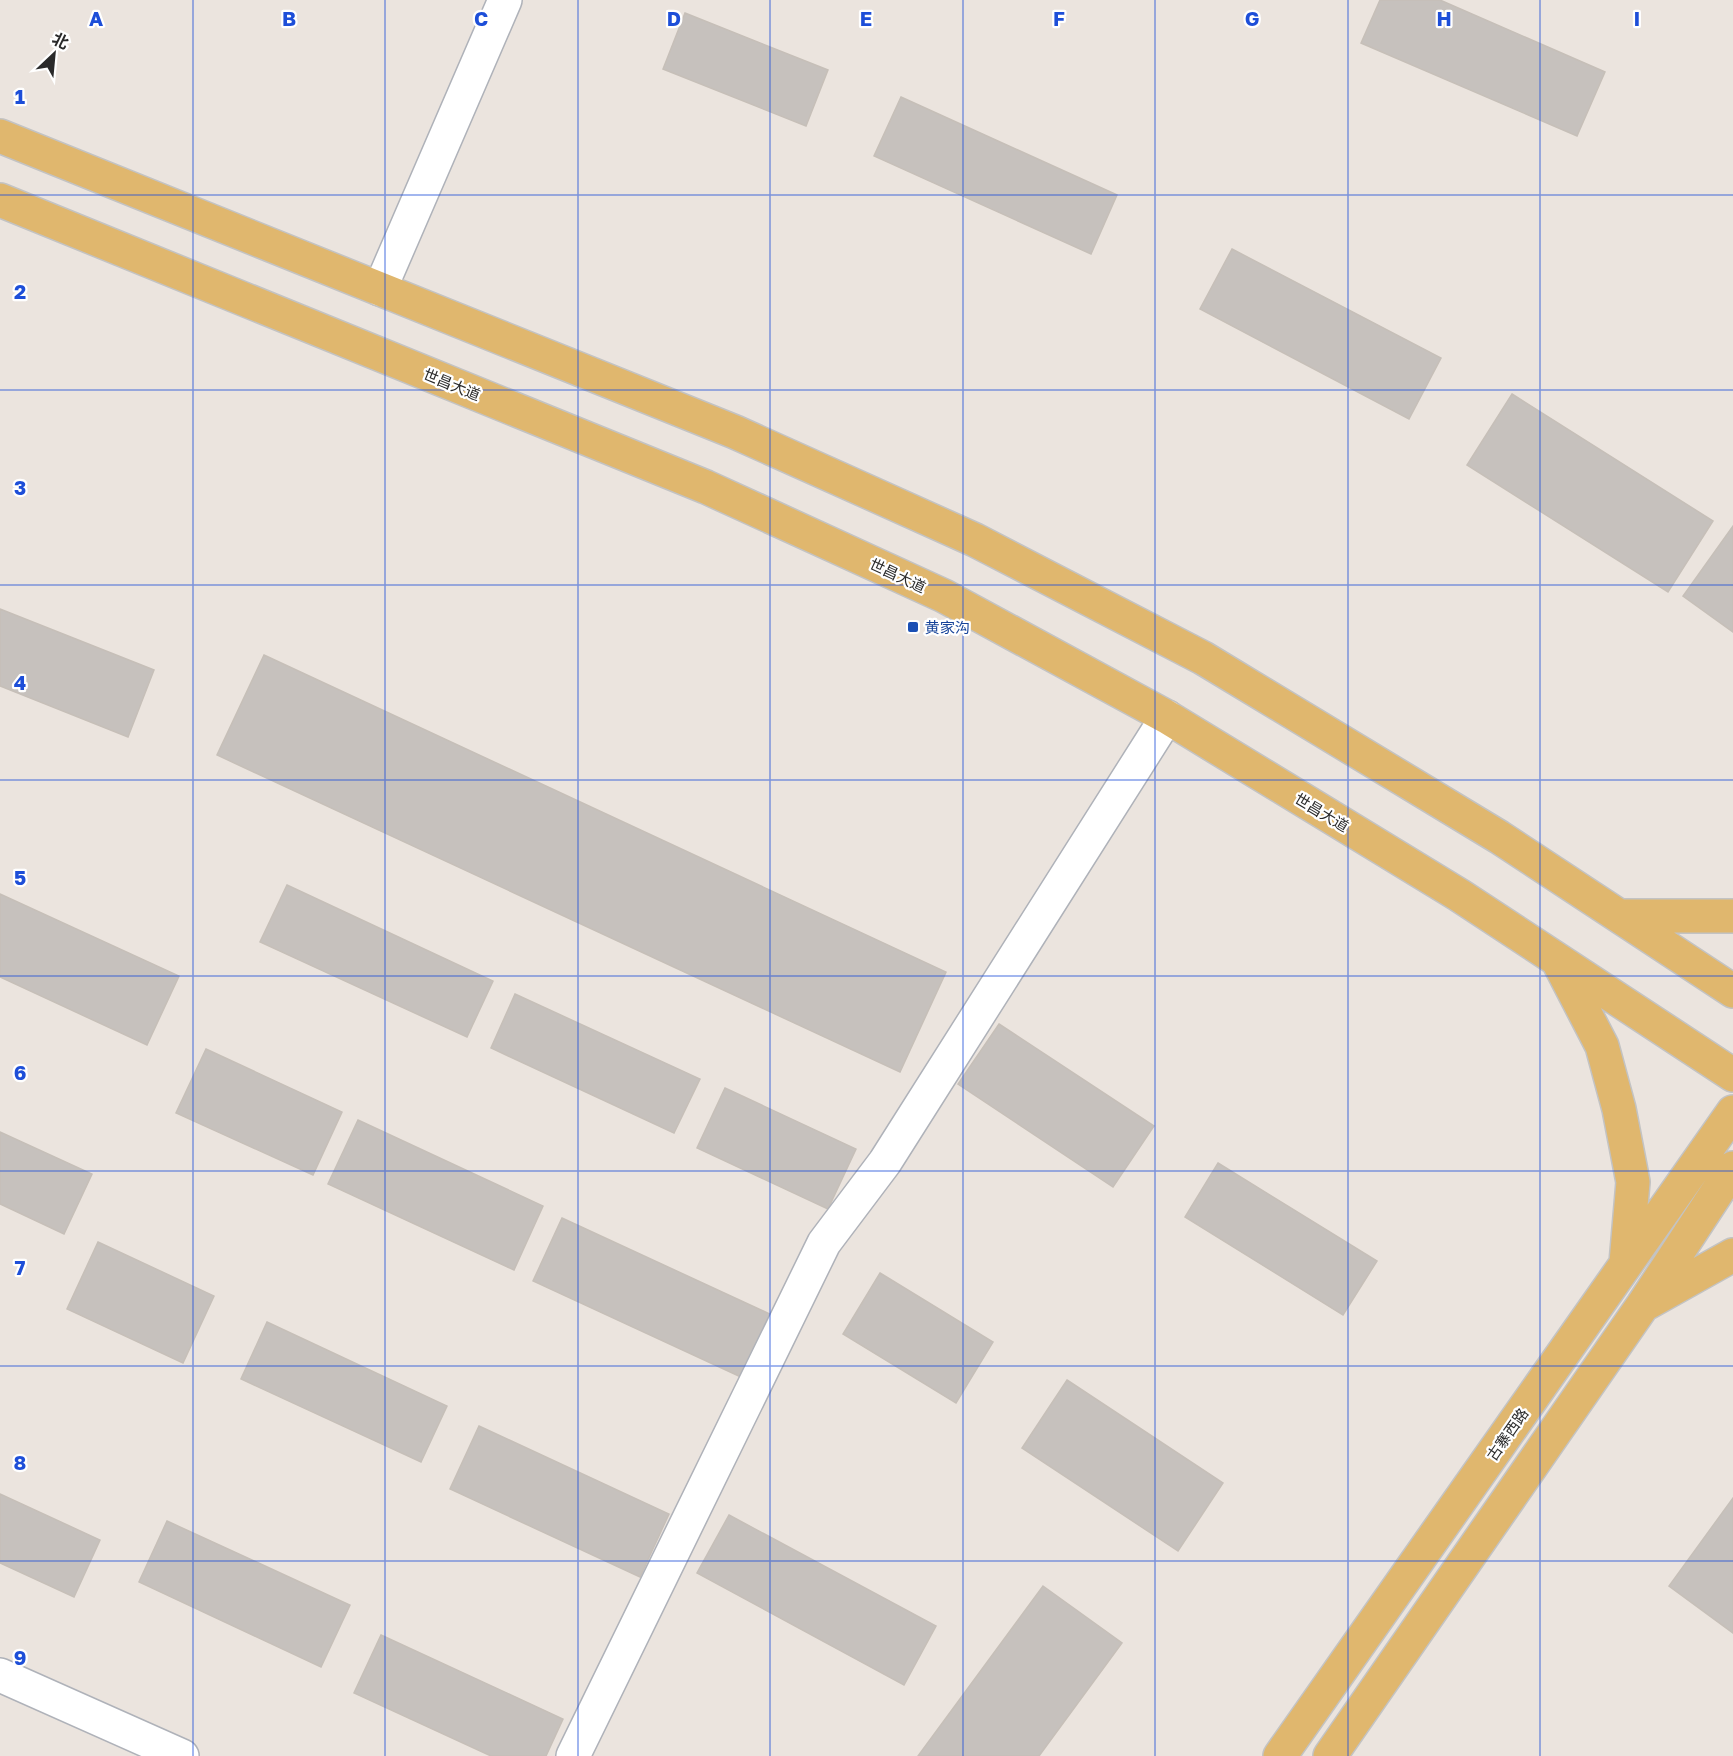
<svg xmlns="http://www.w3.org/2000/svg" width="1733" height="1756" viewBox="0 0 1733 1756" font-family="'Golos Text','Noto Sans SC',sans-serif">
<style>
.building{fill:#c6c1bd;stroke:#c6bfb8;stroke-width:1.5}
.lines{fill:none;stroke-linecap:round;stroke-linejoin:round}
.street-casing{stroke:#afb2b9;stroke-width:36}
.primary-casing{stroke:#c3c3c3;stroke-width:36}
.street{stroke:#fff;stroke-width:33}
.primary{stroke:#e0b76e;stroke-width:33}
.grid{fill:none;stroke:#1d4ed8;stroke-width:1.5;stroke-opacity:0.55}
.transit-dot{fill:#1a4fb4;stroke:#fff;stroke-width:2}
.labels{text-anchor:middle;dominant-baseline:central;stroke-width:4.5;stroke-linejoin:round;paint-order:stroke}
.street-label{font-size:15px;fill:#2a2a2a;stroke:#fff}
.transit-label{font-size:15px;fill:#164399;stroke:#fff;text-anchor:start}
.grid-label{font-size:20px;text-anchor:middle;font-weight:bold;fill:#1d4ed8;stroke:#fff;stroke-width:4.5;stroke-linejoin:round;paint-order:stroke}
</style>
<rect width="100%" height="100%" fill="#ebe4de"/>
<!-- building -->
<path class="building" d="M1380,0H1440L1605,72L1577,136L1361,43Z
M685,13L828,70L806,126L663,69Z
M901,97L1117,195L1091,254L874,156Z
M1232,249L1441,358L1409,419L1200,309Z
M1512,394L1713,521L1668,592L1467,465Z
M1733,526V632L1683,596Z
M0,609L154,670L128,737L0,686Z
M264,655L946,972L900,1072L217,755Z
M287,885L493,981L467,1037L260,942Z
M0,894L179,976L147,1045L0,977Z
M515,994L700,1079L674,1133L491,1048Z
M999,1024L1154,1126L1113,1187L958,1084Z
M206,1049L342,1112L313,1175L176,1113Z
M725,1088L856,1149L828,1209L697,1148Z
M358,1120L543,1206L514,1270L328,1184Z
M0,1132L92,1174L64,1234L0,1204Z
M1218,1163L1377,1261L1343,1315L1185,1217Z
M562,1218L772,1315L743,1378L533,1281Z
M98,1242L214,1296L183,1363L67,1309Z
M880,1273L993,1342L956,1403L843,1334Z
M267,1322L447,1406L421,1462L241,1379Z
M1067,1380L1223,1483L1178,1551L1022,1448Z
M479,1426L669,1514L640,1577L450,1489Z
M0,1494L100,1540L74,1597L0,1563Z
M1733,1498V1633L1669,1586Z
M729,1515L936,1626L904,1685L697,1573Z
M167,1521L350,1605L321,1667L139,1582Z
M1043,1586L1122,1643L1039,1756H918Z
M381,1635L563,1719L546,1756H491L354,1693Z"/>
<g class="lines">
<!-- street casing -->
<g class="street-casing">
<path id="street" d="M380,289L505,0
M0,1675L182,1756
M573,1756L824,1243L885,1162L1167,717"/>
</g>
<!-- primary casing -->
<g class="primary-casing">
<path id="primary" d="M0,136L735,432L975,540L1203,658L1499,837L1733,991
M0,200L706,487L944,596L1167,717L1459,895L1733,1075
M1620,916H1733
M1558,961L1602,1046L1619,1109L1633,1182L1626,1263
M1647,1303L1733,1255
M1280,1756L1733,1112
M1330,1756L1643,1305L1733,1168"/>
</g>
<!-- street -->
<use href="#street" class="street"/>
<!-- primary -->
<use href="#primary" class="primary"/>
</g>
<!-- grid -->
<path class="grid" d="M193,0V1756M385,0V1756M578,0V1756M770,0V1756M963,0V1756M1155,0V1756M1348,0V1756M1540,0V1756M0,195H1733M0,390H1733M0,585H1733M0,780H1733M0,976H1733M0,1171H1733M0,1366H1733M0,1561H1733"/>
<!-- markers -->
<rect class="transit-dot" x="907" y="621" width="12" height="12" rx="3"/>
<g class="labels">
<!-- street labels -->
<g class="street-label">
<text transform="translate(452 384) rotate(22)">世昌大道</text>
<text transform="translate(898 575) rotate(25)">世昌大道</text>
<text transform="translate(1322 812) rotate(31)">世昌大道</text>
<text transform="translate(1507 1434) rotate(-55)">古寨西路</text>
</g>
<!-- transit labels -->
<g class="transit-label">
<text x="925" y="627">黄家沟</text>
</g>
</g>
<g class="grid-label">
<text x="96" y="26">A</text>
<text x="289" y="26">B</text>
<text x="481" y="26">C</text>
<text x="674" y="26">D</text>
<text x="866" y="26">E</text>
<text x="1059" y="26">F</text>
<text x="1252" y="26">G</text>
<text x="1444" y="26">H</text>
<text x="1637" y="26">I</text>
<text x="20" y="104">1</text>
<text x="20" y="299">2</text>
<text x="20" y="495">3</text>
<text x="20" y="690">4</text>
<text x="20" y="885">5</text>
<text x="20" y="1080">6</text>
<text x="20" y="1275">7</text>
<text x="20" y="1470">8</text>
<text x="20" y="1665">9</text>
</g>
<!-- north arrow -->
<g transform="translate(54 54) rotate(26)" stroke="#ffffff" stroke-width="4.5" paint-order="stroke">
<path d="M0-4.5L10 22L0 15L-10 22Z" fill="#2a2a2a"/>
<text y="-9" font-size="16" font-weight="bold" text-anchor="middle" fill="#2a2a2a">北</text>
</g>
</svg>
